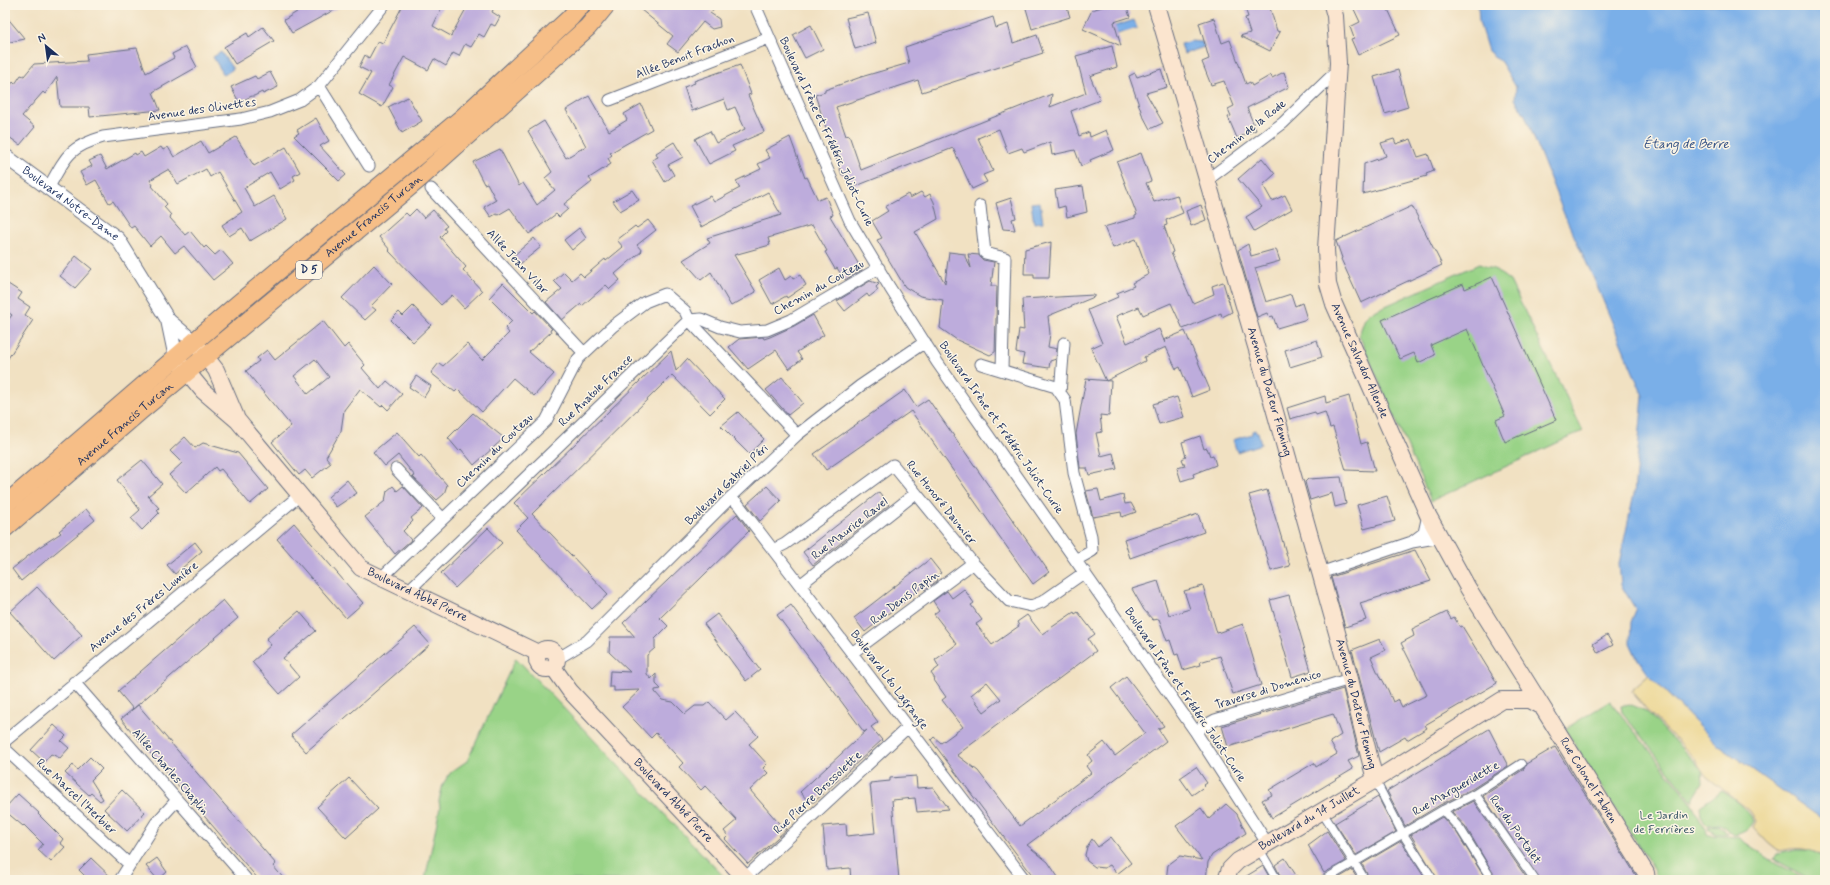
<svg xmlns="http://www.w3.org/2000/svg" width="1830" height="885" viewBox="0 0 1830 885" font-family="Mynerve,sans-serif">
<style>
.green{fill:#99d387;stroke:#5a8172}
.sand{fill:#eeda9e;stroke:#84847e}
.water{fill:#7aafe8;stroke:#4a6fa3}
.building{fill:#bdacdc;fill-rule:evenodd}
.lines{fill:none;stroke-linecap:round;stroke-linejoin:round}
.pedestrian-casing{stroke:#666d81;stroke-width:10}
.minor-casing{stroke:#666d81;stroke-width:13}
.tertiary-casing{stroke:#666d81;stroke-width:16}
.secondary-casing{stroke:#666d81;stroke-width:18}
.primary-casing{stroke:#666d81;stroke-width:20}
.pedestrian{stroke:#fff;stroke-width:8}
.minor{stroke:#fff;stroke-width:11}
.tertiary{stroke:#fff;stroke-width:14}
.secondary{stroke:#fbe5cf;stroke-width:16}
.primary{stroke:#f6be87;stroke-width:18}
.labels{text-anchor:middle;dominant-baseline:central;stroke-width:3;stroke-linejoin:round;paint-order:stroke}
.shield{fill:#fcf5e5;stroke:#5e6a86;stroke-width:1}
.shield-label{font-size:11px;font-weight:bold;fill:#1b2f5e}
.street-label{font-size:12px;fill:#1b2f5e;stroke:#fcf5e5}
.park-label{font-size:12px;fill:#3a5868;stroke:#fcf5e5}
.water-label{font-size:13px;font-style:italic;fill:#385587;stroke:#fcf5e5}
</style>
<rect width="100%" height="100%" fill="#fcf5e5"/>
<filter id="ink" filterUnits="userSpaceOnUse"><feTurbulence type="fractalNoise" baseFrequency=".025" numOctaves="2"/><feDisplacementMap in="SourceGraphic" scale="8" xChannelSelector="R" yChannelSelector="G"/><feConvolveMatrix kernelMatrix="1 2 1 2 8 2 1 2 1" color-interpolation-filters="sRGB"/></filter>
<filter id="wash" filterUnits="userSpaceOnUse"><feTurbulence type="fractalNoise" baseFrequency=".012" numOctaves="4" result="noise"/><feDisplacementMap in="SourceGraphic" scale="16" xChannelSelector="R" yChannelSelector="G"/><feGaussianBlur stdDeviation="0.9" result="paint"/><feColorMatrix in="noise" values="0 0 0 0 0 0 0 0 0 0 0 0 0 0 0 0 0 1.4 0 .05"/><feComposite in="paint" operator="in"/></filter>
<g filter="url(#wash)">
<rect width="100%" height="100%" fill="#f1e1c2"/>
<!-- green -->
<path class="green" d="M1479,264L1496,270L1510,281L1583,431L1431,501L1359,335L1365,318L1370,313Z
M516,658L727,880H425L440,807L439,801L443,784L451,772L467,761Z
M1610,701L1690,801L1708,835L1737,837L1771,860L1807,880H1656L1655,871L1565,729Z
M1629,704L1646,711L1702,770L1703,783L1692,801L1622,712L1621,706Z
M1722,791C1735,799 1747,809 1754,821C1749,830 1743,833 1734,835L1720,824L1706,825L1701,816L1700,806Z
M1718,825L1728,834H1715L1712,830H1708L1707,827Z
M1796,850H1810L1825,858V880H1811L1774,859L1777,854Z"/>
<!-- sand -->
<path class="sand" d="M1649,675L1718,745L1825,821V857C1806,847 1799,847 1778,851L1768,843L1753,827L1756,821L1750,811L1706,776L1693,757L1648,711L1631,691Z"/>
<!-- water -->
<path class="water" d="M1478,5H1825V821L1718,745L1649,675L1637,658L1630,643L1631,622L1636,610L1621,585L1619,564L1634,494L1643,396L1594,279L1564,214L1525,115L1515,99L1516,87L1501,62L1488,51L1479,22Z
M1134,20L1137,28L1118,34L1113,30L1115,26Z
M1190,41L1202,42L1204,47L1184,54L1181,44Z
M221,52L233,69L224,75L213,57Z
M1040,202L1043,222L1034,223L1031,203Z
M1255,430L1256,433L1258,432L1261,444L1237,452L1233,440L1252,434V431Z"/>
<g id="blocks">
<!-- building -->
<path class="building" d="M308,5H343L292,33L284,20Z
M403,5H443L433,26L451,36L468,5H495L492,12L500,17L495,26L491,24L484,37L479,34L471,47L465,44L459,56L453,53L446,66L434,59L428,70L404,57L389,85L393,87L382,107L359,94L371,73L359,67L365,55L369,58L378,41L383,43Z
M635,5H717L710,13L719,19L720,27L712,29L703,22L678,52L667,44L673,36Z
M1025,5H1066L1070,17L1032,29Z
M1108,5H1126L1130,17L1114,22L1121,46L1083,29L1092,10Z
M1244,5H1269L1277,31L1280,32L1270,51L1240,36L1250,33L1245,18L1248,17Z
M1352,5H1386L1400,35L1358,55L1351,39L1354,38L1350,27L1360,22Z
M868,13L876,43L855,49L846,18Z
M5,15L25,39L5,43Z
M993,17L996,28L1008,24L1013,43L1037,35L1043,53L922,92L918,80L836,107L846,136L849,135L861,170L1052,94L1050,107L1086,93L1076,56L1112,46L1117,67L1090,76L1100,100L1071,111L1079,136L1089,132L1090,137L1106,130L1114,150L1090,160L1091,162L1081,166L1075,150L1052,155L1050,142L1024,152L1022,148L1008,153L999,129L978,138L993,171L983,175L987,182L972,189L953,148L851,188L844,174L842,175L815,95L825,92V90L861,77L909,63L905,47Z
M1214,18L1222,43L1230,40L1246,84L1250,82L1252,86L1271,75L1272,78L1284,72L1289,87L1247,108L1256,130L1237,138L1228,117L1231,116L1228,109L1234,106L1224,81L1211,85L1202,62L1209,59L1199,23Z
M811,25L823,49L805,58L793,35Z
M263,27L274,41L235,64L224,47L247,33L249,37Z
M186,47L197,67L153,92L160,110L90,117L89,107H60L57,77L45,94L43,92L22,116L35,127L20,145L5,134V93L13,82L15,84L21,75L24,76L34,64L87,61L86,54L137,48L146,73L174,58L172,54Z
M740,65L751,94L748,95L764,132L732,146L735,151L709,164L695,139L710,131L716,143L745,129L735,107L728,110L724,99L692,111L684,87L695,83L694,81Z
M1161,69L1167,87L1146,93L1163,123L1150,129L1142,114L1129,76L1135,73L1137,77Z
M1398,70L1408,107L1385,114L1374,77Z
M270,72L278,87L263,94L262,92L254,96H252L239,102L231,87L255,76L257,79Z
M589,96L609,131L627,120L624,114L641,104L652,129L610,153L612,155L608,158L611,164L589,178L592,182L564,204L568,209L559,217L556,214L529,234L510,208L498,215L496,214L491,217L484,207L496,200L487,183L484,184L473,162L500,149L519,186L523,183L537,205L555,190L545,178L552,172L528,131L544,121L566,158L586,146L566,110Z
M408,97L422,121L402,133L388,107Z
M316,118L329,141L320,146L346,175L339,181L294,136L299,133L297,130Z
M236,137L254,166L286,147L300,172L293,176L295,180L280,189L270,172L244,188L255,207L274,196L287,219L250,241L242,228L229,236L222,225L242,212L218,172L210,177L206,169L178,184L169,169L150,180L153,185L152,186L167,204L164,207L171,215L170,218L185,235L190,231L204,248L206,246L215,255L221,250L233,264L213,280L184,246L175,253L161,236L150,246L134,226L131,228L113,201L109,203L96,180L87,185L80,172L92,166L89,161L100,156L107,169L135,153L136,155L141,152L144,157L161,147L163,150L168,147L174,157L201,141L208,153Z
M790,137L805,178L807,177L818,200L826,197L833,215L830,216L862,270L845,280L837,268L835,269L825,252L827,251L812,225L768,238L770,245L734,255L756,292L731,306L711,272L701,280L683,260L710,243L707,238L781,215L768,192L701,227L690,206L710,196L714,202L740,188L736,181L761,169L758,164L770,158L765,150Z
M1394,139L1396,144L1411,139L1418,157L1428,154L1434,171L1426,174L1427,176L1363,194L1364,164L1386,156L1381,143Z
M674,142L683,157L668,165L674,175L665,182L652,160L658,157L656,153Z
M1141,153L1151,181L1146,183L1154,202L1177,195L1179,202L1183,213L1166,220L1167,225L1164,226L1173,252L1171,253L1193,303L1214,294L1212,286L1223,282L1232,312L1222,317L1221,313L1183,329L1171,303L1143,315L1139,307L1116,316L1127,343L1159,329L1165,343L1164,340L1185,331L1210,390L1192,397L1180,367L1176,369L1166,347L1144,357L1145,361L1106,381L1091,348L1102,343L1088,310L1118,297L1117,293L1134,286L1132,283L1149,274L1136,239L1113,248L1104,227L1135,218V216L1137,215L1117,162Z
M1262,158L1275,174L1263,185L1272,201L1285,195L1292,209L1254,231L1246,217L1262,207L1238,179Z
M1083,186L1087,212L1067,217L1065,206L1058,208L1055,190Z
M632,190L639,200L620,211L613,201Z
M921,192L925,197L930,194L934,202L938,219L915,232L945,283L949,252L965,254V257L971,268L968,254L979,255L983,260L994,262L991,286H997L995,352L990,355L957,340L940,328L943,300L920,296L905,287L877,240L882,238L872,221L888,211L885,207L908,194L910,198Z
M1011,198L1016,218L1012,219L1015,230L1003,229L996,203Z
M1201,205L1206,220L1191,226L1186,211Z
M1412,206L1442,265L1361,303L1341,259L1342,258L1336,241Z
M416,209L424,218L433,210L447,226L444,228L446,231L440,237L466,267L463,270L482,291L464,308L452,295L441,305L389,251L390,250L379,237L406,213L409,216Z
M648,220L656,230L637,245L642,251L615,274L620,280L610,289L606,285L582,306L581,304L562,320L546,302L562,289L554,281L564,272L572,280L580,273L584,277L605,259L606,261L623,247L617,240L635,226L637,228Z
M579,228L586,238L572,250L564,240Z
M534,238L541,247L520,264L513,256Z
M1051,242L1049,278H1034V274H1024L1025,249Z
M1248,244L1251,256L1276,249L1280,261L1255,268L1266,302L1291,294L1295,306L1302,303L1307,319L1277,328L1273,316L1269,317L1267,313L1257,317L1238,250Z
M76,256L92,269L75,288L60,276Z
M374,265L392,284L371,306L376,310L365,320L342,298Z
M779,268L785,280L791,276L793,279L800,275L806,285L787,298L786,296L772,304L759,280Z
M1492,277L1556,420L1505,442L1496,420L1505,416L1467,329L1431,345L1435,355L1418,363L1414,353L1400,359L1382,320L1463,284L1465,289Z
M870,281L879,284L876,287L878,290L869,297L867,294L845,311L837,301Z
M5,282L22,293L18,299L30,307L25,315L33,320L5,363V324L12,315L5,310Z
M503,283L533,313L535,311L552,329L550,330L551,332L529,352L554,374L534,396L513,378L482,412L458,389L455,392L431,373L439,363L443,366L467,344L482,360L509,333L505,328L512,321L489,298Z
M1094,295V297L1048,316L1050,334L1048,347L1057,349L1056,359L1050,361L1049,368L1022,364L1024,354L1016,352L1019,329L1024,330L1022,299Z
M413,306L431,325L413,342L391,320L399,312L403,316Z
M813,315L824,335L797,352L802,359L789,369L776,350L748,369L729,347L739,339L763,337L764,339L770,337L794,326Z
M323,321L344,348L348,344L365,365L362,368L380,389L387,381L402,394L388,410L383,405L381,407L360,389L344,410L341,431L326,457L331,463L312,478L305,470L299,475L272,442L291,426L246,371L259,361L257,358L267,350L275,360ZM315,359L329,377L308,394L294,376Z
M1317,340L1322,357L1290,367L1285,350Z
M671,351L676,371L687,359L725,399L710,414L672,375L532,514L608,594L592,609L516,530L528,518L514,503Z
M416,376L431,386L424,397L409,387Z
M782,377L803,403L788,415L766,390Z
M1086,379L1111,381L1109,416L1100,415L1102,432L1096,433L1101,456L1113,453L1117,469L1089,475L1087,468H1080L1076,434Z
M905,390L916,407L928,399L1049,572L1033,584L911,411L826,470L814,454Z
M1325,396L1326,403L1349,396L1361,444L1367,442L1375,471L1346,470L1333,427L1330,428L1325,412L1316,415L1315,412L1290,419L1287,408Z
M1177,397L1184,417L1159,424L1153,404Z
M738,412L764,439L749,454L721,426Z
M473,413L504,438L474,465L461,449L459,451L448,438Z
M397,432L419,457L421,455L447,485L444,494L437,500L413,477L415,476L398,455L385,466L373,452Z
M1200,436L1204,449L1207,448L1210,456L1213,455L1216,465L1193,474L1194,477L1181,481L1177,468L1185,466L1182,459L1186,457L1182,442Z
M185,437L195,448L203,443L238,453L268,489L250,504L221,469L218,471L215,467L186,493L169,475L182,463L170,451Z
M142,460L162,484L148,496L159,508L157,510L159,513L142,530L131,518L140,510L117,480Z
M1341,477L1346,504L1335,507L1332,493L1310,500L1305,482L1308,479Z
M347,480L357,493L336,507L328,497Z
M393,486L397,491L403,486L423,508L411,518L413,521L403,531L411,540L395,554L365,517L385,501L387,491Z
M767,486L781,501L760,521L747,504Z
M1098,489L1101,501L1123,495L1125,504L1131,503L1136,512L1122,517L1121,512L1093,517L1086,491Z
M1267,490L1290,566L1271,571L1249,495Z
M879,492L889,505L813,565L803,552Z
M1387,496L1395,521L1364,529L1357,505Z
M86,509L95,520L21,581L12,569L38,548L61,533L59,531Z
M737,514L749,531L660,618L668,626L655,639V648L647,655V674L651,679L656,674V684L661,689L655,690V692L662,700L673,702L685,714L695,706H704L709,702L726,720L735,712L758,736L749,744L767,764L763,768L768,773L750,790L784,829H787L748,864L725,839L728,836L724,831L737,820L705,786L701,790L679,767L683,763L656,733L651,738L622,707L640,690L614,691V687H609L610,671L630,672L609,652L610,637H635L623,623Z
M1198,514L1204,532L1130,558L1124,539Z
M294,523L363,603L346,618L277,539Z
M488,528L502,543L455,588L441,573Z
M195,542L202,551L175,574L167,565Z
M1415,550L1431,581L1360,603L1366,620L1345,627L1331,577Z
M930,559L941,573L935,577L938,580L925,590L922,587L865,632L854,618Z
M1158,581L1169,615L1190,609L1184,591L1203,586L1217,633L1243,624L1261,685L1233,694L1220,656L1200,662L1201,665L1183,670L1178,654L1175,655L1170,640L1167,641L1159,619L1153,620L1144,610L1132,589Z
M37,587L82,635L54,661L10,612Z
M964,589L974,603L971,605L982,620L976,624L992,645L1019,626L1017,622L1027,615L1042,634L1074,612L1075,614L1078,612L1095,634L1088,639L1096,651L957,755L978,771L1020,826L1091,773L1086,766L1092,761L1088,755L1104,742L1115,756L1145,733L1111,688L1126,676L1164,726L1158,729L1166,741L1027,845L1048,862L1060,880H1036L931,740L934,737L941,743L963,727L942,700L946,697L934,680L935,679L931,673L939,667L935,660L957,644L934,614L939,610L933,601L947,591L952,598ZM987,682L1001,699L984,712L971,695Z
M1289,595L1311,671L1292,677L1270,600Z
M223,600L238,618L133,709L118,691Z
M791,605L878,722L871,727L882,740L814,802H809L800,792L867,730L864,732L777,615Z
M299,611L316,631L283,658L299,677L280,694L252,662L271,645L266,639Z
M1447,612L1451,619L1454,617L1460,627L1462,626L1497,683L1425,725L1427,728L1407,740L1405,737L1379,752L1352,650L1380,639L1386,650L1371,657L1381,680L1382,679L1388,690L1393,702L1398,699L1402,707L1427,695L1401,643L1414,636L1412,629Z
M717,614L760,670L746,681L704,624Z
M415,627L430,644L306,752L291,735Z
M1607,635L1613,645L1598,653L1593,644Z
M1343,689L1359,756L1348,761L1353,769L1272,818L1262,800L1272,795L1269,790L1314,763L1316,767L1337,754L1330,742L1341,735L1333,714L1228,747L1222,726Z
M138,705L276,864L273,866L285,880H259L121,719Z
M54,725L66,736L61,741L69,748L60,758L51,754L44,762L31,750Z
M1489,729L1508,766L1472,789L1440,805L1405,826L1387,791Z
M1555,747L1609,832L1637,877L1630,880H1540L1483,796L1524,769L1526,764Z
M90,757L102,769L91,780L103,799L100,801L91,793L89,795L65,773L73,765L77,770Z
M1196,767L1207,783L1204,785L1205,786L1192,795L1180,778Z
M916,776L917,788L933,787L949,809L917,812L915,798L892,800L899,880H851L850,868L827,870L823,826L846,824L847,836L875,833L870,783L890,781V778Z
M349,778L378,809L346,838L317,807Z
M122,790L145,812L127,831L104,809Z
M18,794L39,813L38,814L63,839L60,843L65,847L51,862L38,850L43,844L24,825L23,826L5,811V808Z
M1378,797L1396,832L1356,855L1335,823Z
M1473,801L1528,880H1497L1466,827L1452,812Z
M1226,804L1237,814L1246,833L1212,855L1208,862L1206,880H1166L1168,865L1180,856L1202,860L1176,826L1201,808L1209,819Z
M1442,817L1457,833L1486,880H1438L1411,835Z
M1327,831L1346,861L1324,873L1308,845Z
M1111,837L1131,863L1117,874L1110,865L1104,868L1095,867L1087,861L1085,855L1087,847L1092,839L1098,847Z
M1401,841L1426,880H1370L1362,864Z
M91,858L113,879V880H89L79,870Z
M157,858L167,872L158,880L146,866Z
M1285,858L1299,880H1282L1275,865Z
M1263,866L1271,880H1240Z
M1352,870L1358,880H1335Z"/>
</g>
</g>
<g filter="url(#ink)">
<use href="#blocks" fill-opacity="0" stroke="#666d81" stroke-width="1"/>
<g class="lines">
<!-- pedestrian casing -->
<g class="pedestrian-casing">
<path id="pedestrian" d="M1375,780L1403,834L1433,880
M1475,794L1535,880
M1443,810L1461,830L1492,880
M1322,812L1365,880
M1259,849L1277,880
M1324,880L1443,810L1475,794L1521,764"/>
</g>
<!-- minor casing -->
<g class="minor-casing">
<path id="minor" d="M755,5L850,221L890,288L937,362L1195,731L1267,843
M319,86L369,166
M610,100L769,38
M1207,180L1283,123L1337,71
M49,187C66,156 69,147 103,137L241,119L270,112L300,100L319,86L384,5
M431,189L584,353
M980,206L985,253L1005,258L1002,369
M981,364L1056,387L1065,400L1074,473L1091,536L1092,551L1076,560
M1060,393L1064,343
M396,469L443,519
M731,497L738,504L1025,880
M1412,542L1441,537
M773,550L785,544L893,465L973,563L1009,601L1031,606L1042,602L1085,572
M1320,573L1412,542L1424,533L1428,515
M381,578L546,421L578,359L613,326L645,302L665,294L685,311L689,320L701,319L720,327L740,332L767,330L791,320L879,268
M800,585L916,493
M408,591L689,320L797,435
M852,653L973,563
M557,659L587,641L731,497L797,435L860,386L925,342
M74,682L247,880
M1195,731L1215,720L1350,679
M5,741L300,495
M5,749L129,864
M745,878L908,727
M120,880L156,823L177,800"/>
</g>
<!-- tertiary casing -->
<g class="tertiary-casing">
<g id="tertiary">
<path id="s1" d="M5,156L118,239L168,320L176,358"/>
<path d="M168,320L194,342"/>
</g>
</g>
<!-- secondary casing -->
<g class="secondary-casing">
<g id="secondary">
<path id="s2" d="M1156,5L1274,408L1350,679L1375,780"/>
<path id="s3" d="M1332,5L1335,16L1338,63L1326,249L1328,284L1334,304L1428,515L1468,588L1646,873L1647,880"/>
<path d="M198,347L216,370L236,417"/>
<path id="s4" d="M179,362L203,391L238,421L361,568L532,650L538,654"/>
<circle cx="547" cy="659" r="10"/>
<path id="s5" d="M553,667L570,691L747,880"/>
<path id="s6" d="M1226,880L1230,869L1238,861L1375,780L1502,700H1529L1542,707"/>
</g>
</g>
<!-- primary casing -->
<g class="primary-casing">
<g id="primary">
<path d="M5,505L238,304L461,119L570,18L581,5"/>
<path id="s7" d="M5,528L140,411L421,177L588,27L606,5"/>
</g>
</g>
<!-- pedestrian -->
<use href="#pedestrian" class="pedestrian"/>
<!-- minor -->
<use href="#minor" class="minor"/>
<!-- tertiary -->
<use href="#tertiary" class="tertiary"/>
<!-- secondary -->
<use href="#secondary" class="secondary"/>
<!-- primary -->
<use href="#primary" class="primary"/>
</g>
</g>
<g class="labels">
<!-- shield labels -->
<rect class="shield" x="296" y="261" width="26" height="18" rx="3"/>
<g class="shield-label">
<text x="309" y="270">D 5</text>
</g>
<!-- street labels -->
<g class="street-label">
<text transform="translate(685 57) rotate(-21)">Allée Benoit Frachon</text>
<text transform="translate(202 110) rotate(-8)">Avenue des Olivettes</text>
<text transform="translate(826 132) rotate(65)">Boulevard Irène et Frédéric Joliot-Curie</text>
<text transform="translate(1247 132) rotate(-38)">Chemin de la Rode</text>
<text stroke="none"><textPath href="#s1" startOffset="81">Boulevard Notre-Dame</textPath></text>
<text stroke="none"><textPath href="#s7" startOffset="483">Avenue Francis Turcan</textPath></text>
<text transform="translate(517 262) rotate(47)">Allée Jean Vilar</text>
<text transform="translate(819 288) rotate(-29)">Chemin du Couteau</text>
<text stroke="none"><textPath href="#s3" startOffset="363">Avenue Salvador Allende</textPath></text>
<text transform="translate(596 391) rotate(-44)">Rue Anatole France</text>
<text stroke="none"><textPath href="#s2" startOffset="403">Avenue du Docteur Fleming</textPath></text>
<text stroke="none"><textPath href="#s7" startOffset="159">Avenue Francis Turcan</textPath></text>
<text transform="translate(1001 428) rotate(55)">Boulevard Irène et Frédéric Joliot-Curie</text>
<text transform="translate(495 451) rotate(-44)">Chemin du Couteau</text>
<text transform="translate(727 485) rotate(-44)">Boulevard Gabriel Péri</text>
<text transform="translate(941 503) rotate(51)">Rue Honoré Daumier</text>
<text transform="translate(850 529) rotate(-38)">Rue Maurice Ravel</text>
<text stroke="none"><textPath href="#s4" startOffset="338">Boulevard Abbé Pierre</textPath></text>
<text transform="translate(905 598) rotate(-37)">Rue Denis Papin</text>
<text transform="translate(144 607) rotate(-39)">Avenue des Frères Lumière</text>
<text transform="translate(889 680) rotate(53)">Boulevard Léo Lagrange</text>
<text transform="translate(1268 690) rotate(-17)">Traverse di Domenico</text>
<text transform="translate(1185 695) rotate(56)">Boulevard Irène et Frédéric Joliot-Curie</text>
<text stroke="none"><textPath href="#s2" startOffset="727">Avenue du Docteur Fleming</textPath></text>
<text transform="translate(170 772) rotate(49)">Allée Charles Chaplin</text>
<text stroke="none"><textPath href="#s3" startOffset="842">Rue Colonel Fabien</textPath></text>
<text transform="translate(1456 789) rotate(-30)">Rue Margueridette</text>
<text transform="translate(818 793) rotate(-43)">Rue Pierre Brossolette</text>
<text transform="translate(76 797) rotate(43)">Rue Marcel l'Herbier</text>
<text stroke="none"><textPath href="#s5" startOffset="180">Boulevard Abbé Pierre</textPath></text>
<text stroke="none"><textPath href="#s6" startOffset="106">Boulevard du 14 Juillet</textPath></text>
<text transform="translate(1515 830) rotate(55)">Rue du Portalet</text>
</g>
<!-- park labels -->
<g class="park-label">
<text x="1664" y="816">Le Jardin<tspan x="1664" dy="14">de Ferrières</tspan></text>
</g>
<!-- water labels -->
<g class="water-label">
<text x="1686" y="144">Étang de Berre</text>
</g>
</g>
<!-- margin -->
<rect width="1830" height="885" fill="none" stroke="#fcf5e5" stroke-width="20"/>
<!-- north arrow -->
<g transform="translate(46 46) rotate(331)" stroke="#fcf5e5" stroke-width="3" paint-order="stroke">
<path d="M0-3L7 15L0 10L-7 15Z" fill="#1b2f5e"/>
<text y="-6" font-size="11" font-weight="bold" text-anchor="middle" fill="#1b2f5e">N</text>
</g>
</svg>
